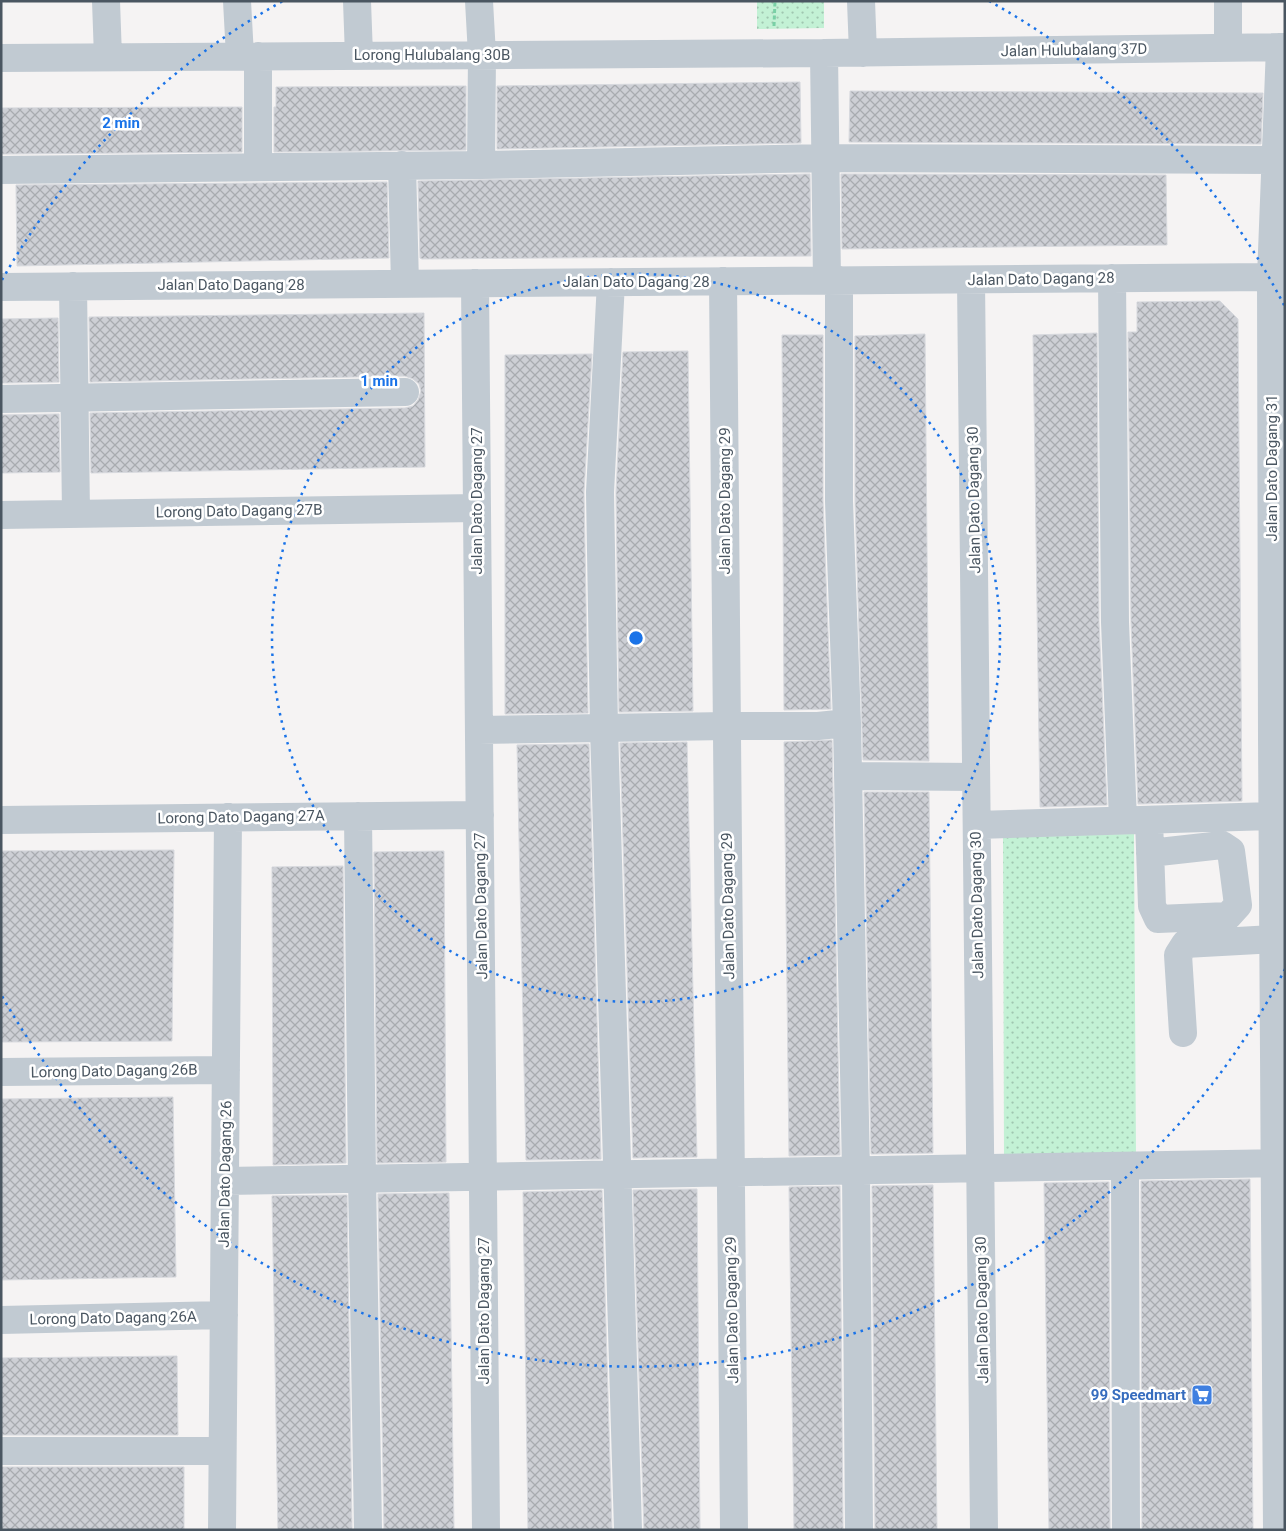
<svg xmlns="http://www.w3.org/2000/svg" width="1286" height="1531" viewBox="0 0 1286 1531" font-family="Roboto,sans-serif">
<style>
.park{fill:url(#park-dots)}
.building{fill:url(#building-cross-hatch);stroke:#d7d9de}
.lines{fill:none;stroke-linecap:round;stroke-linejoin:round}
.path{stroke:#7ad0a6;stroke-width:3;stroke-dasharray:4 2.5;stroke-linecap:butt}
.minor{stroke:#c1cad2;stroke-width:28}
.ring{fill:none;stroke:#1a73e8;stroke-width:2.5;stroke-dasharray:2.5 5}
.labels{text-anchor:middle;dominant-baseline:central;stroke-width:5;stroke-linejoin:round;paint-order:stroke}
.street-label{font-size:15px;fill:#4a5661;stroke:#fff}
.shop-label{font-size:15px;font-weight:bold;fill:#366cbe;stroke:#fff;text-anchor:end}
.centre{fill:#1a73e8;stroke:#fff;stroke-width:2.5}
.ring-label{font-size:15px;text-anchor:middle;font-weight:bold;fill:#1a73e8;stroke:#fff;stroke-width:5;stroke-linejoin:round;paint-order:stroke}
</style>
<defs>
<pattern id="park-dots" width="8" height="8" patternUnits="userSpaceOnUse" patternTransform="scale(1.25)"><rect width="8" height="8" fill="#c3f1d5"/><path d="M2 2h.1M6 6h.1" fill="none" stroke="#a0c6b0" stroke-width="1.8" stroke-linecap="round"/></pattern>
<pattern id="building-cross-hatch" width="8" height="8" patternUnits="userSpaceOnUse" patternTransform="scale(1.25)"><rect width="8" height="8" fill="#cdcfd5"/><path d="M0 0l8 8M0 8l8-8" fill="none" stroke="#a8abb0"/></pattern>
</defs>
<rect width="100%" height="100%" fill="#f5f3f3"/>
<!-- park -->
<path class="park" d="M757,1H824V28L757,29Z
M1134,834L1136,1157L1004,1159L1003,835Z"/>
<!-- building -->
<path class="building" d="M800,82L801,143L497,149V86Z
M448,86H466V150L274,152V107H276V87Z
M850,91L1263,93L1261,144L849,142Z
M205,107H242V152L1,154V108Z
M810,174L811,256L422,259L420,258L418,181Z
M841,174L1166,175L1167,245L842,249Z
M387,182L389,258L17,266L16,185Z
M1220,301L1238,319L1242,801L1138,804L1131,622L1128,332H1137V302Z
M424,313L425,467L91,473L90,413L405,408L413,406L418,400L421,391L419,384L413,379L405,376L90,382L89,317Z
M58,318L59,382L1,383V319Z
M1097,333L1099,622L1107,805L1040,807L1033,335Z
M925,334L929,761L863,760L855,501V336Z
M782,335H823V501L831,709L784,710Z
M688,351L693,711L619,712L616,492L623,352Z
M592,354L584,492L588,713L505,714V355Z
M59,414L60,472L1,473V415Z
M832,740L840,1155L789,1156L784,742Z
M687,742L697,1157L633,1158L620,743Z
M589,744L601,1159L526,1160L517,745Z
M864,792H929L933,1153L871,1154Z
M174,850L172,1041L1,1042V851Z
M444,851L446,1162L377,1163L374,852Z
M343,866L346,1163L273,1165L272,867Z
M173,1097L176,1277L1,1280V1099Z
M1250,1179L1253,1530H1142L1141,1181Z
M1109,1182L1110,1530H1049L1044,1183Z
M933,1185L937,1530H875L872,1186Z
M840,1186L843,1530H794L789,1187Z
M697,1189L700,1530H644L633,1190Z
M602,1190L612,1530H528L523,1192Z
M449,1193L454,1530H384L378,1194Z
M347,1195L352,1530H278L272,1196Z
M177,1356L178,1435H1V1358Z
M1,1467H184V1530H1Z"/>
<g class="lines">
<!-- path -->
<path class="path" d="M774,26L775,1"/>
<!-- minor -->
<path class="minor" d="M106,1L108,57
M237,1L240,56
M357,1L359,56
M479,1L482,55L481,165
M861,1L863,53
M1228,1V48
M824,53L827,281
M258,56V166
M1,58L824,53L1285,47
M402,165L405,284
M1,170L481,165L826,158L1275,160
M1112,278L1115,622L1123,820
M839,280V501L847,723L856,1171L859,1530
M971,280L984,1530
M723,281L734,1530
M611,282L600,492L604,728L628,1530
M475,283L486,1530
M73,286L76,513
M1,287L1271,277
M1,399L405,392
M1,515L477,508
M479,730L727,726H818L847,723
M848,776L976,777
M358,816L362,1178L368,1530
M1,820L480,815
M1149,820L1152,906L1158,919L1228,916L1238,905L1231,851L1222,845L1150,853
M977,825L1274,816
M1183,1033L1178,955L1185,944L1274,939
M1,1072L226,1070
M1125,1167L1126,1530
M225,1181L1285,1163
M1,1320L224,1315
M1,1451H222
M222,1530L228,817
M1277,1530L1272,738L1271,277L1280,47"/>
</g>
<!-- distance rings -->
<g class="ring">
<circle cx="636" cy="638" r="364"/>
<path d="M1285 969A728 728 0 0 1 2 996M2 280A728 728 0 0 1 283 1M989 1A728 728 0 0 1 1285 307"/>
</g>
<!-- icons -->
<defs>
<g id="supermarket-square" transform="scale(1.125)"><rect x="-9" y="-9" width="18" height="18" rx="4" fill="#3f7fe0" stroke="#fff"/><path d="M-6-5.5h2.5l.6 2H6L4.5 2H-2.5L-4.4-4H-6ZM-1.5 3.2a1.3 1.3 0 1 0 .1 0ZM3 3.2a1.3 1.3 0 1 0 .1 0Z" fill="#fff"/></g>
</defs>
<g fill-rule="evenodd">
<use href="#supermarket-square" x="1202" y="1395"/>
</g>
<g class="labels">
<!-- street labels -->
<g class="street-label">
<text transform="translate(1074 50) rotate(-1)">Jalan Hulubalang 37D</text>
<text x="432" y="55">Lorong Hulubalang 30B</text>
<text transform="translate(1041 279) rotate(-1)">Jalan Dato Dagang 28</text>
<text x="636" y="282">Jalan Dato Dagang 28</text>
<text x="231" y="285">Jalan Dato Dagang 28</text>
<text transform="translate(1272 468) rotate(-90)">Jalan Dato Dagang 31</text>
<text transform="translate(974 500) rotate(-91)">Jalan Dato Dagang 30</text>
<text transform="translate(477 501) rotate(-90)">Jalan Dato Dagang 27</text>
<text transform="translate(725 501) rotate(-90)">Jalan Dato Dagang 29</text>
<text transform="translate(239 511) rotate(-1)">Lorong Dato Dagang 27B</text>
<text transform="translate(241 817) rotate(-1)">Lorong Dato Dagang 27A</text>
<text transform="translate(977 905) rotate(-91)">Jalan Dato Dagang 30</text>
<text transform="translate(481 906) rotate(-91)">Jalan Dato Dagang 27</text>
<text transform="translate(728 906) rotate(-91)">Jalan Dato Dagang 29</text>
<text transform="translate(114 1071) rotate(-1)">Lorong Dato Dagang 26B</text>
<text transform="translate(225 1174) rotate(-89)">Jalan Dato Dagang 26</text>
<text transform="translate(732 1310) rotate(-91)">Jalan Dato Dagang 29</text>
<text transform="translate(982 1310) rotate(-91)">Jalan Dato Dagang 30</text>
<text transform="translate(484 1311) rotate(-90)">Jalan Dato Dagang 27</text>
<text transform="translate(113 1318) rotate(-1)">Lorong Dato Dagang 26A</text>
</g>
<!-- shop labels -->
<g class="shop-label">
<text x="1186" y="1395">99 Speedmart</text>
</g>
</g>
<circle cx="636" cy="638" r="8" class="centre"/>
<g class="ring-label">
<text x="121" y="128">2 min</text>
<text x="379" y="386">1 min</text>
</g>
<!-- border -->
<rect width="1286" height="1531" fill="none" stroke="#4a5661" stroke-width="5"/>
</svg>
